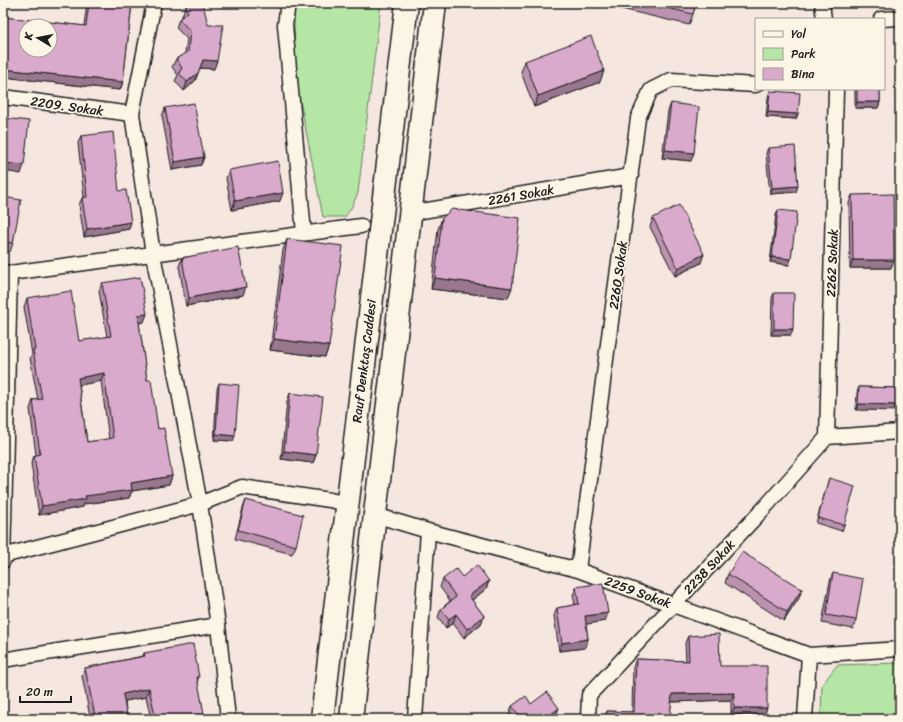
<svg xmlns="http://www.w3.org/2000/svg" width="903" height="722" viewBox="0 0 903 722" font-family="Sriracha,sans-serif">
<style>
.green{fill:#b5e6a6;stroke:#688161}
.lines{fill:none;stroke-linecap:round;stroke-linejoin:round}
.minor-casing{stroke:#1c1c1c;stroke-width:17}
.primary-casing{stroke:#1c1c1c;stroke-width:25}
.minor{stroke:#fcf5e5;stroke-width:14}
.primary{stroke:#fcf5e5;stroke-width:22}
.wall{fill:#bb92af;stroke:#1c1c1c;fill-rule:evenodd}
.shaded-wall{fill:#98778f;stroke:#1c1c1c}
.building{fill:#d9aacc;stroke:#1c1c1c;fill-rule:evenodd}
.labels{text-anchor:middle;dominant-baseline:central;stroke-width:3.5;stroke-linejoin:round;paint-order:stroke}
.street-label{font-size:13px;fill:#1c1c1c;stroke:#fcf5e5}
</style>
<rect width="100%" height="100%" fill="#f5e6e0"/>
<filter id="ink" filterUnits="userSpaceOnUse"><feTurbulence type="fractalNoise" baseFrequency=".025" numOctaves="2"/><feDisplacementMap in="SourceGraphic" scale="8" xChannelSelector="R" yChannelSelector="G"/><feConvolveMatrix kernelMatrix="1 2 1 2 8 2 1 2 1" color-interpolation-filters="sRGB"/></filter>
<g filter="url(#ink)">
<!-- green -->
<path class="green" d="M295,3H381L358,193L351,208L345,217H323L295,75L294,12Z
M900,663V719H821L822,685L837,665Z"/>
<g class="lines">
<!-- minor casing -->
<g class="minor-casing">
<path id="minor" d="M154,3L132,114L153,254L200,504L218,625L228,719
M288,3L285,25L304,233
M822,3L824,19
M881,19L900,18
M3,97L132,114
M410,213L631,176
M3,272L10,273L361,226
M827,437L836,89
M827,437L900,432
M375,515L428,531L578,570L809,655L900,649
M3,556L200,504L242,487L330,500L347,504
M3,561L10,273
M578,570L638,118L651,90L671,80L756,85
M3,660L218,625
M415,719L428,531
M588,719L589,695L767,505L827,437
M805,719L809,655"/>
</g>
<!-- primary casing -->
<g class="primary-casing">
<path id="primary" d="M322,719L407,3
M351,719L435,3"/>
</g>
<!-- minor -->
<use href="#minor" class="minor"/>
<!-- primary -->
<use href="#primary" class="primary"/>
</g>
<!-- wall -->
<path class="wall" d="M87,3H132L123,82L120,90L3,77V17L84,26Z
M193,3L214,69L200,68L195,81L184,91L175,81L178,75L172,67L176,59L185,53L187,39L176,28L179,19L182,17V16L185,7Z
M596,3H696L693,14L689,25Z
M525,61L600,82L534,107L521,72Z
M855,89H880V102L878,108H855Z
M770,91L796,119L766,117L768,97Z
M671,103L691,161L662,158L668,111Z
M165,108L204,157L201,165L172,170L162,116Z
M81,136L119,191L129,229L84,237L79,205L82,198L84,197L78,143Z
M768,148L796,192L770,194L766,153Z
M229,170L280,201L232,210L226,178Z
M852,195L891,268H850L849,203Z
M3,197L13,243L10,252L3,251Z
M778,210L789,265L770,262L776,215Z
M442,218L508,298L431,289L438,229Z
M653,218L701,263L675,276L650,227Z
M287,239L329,346L325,357L270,350L283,250Z
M182,258L243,295L186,306L179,266Z
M102,283L144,322L139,323L147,380L158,429L172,476L169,485L132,491L129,498L84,504L83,507L39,515L31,464L34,456L36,455L30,409L33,400H38L30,358L32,354L24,307L27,298L79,341L107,337L99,291ZM101,381L109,439L87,442L79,385Z
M774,293L791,335H771L772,298Z
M219,383L233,441L214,440L217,389Z
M859,387L900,388L856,410L857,392Z
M290,393L316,455L313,463L281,459L287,402Z
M900,457V474L898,464Z
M829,478L844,525L842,531L816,523Z
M246,500L296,546L292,554L235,539L243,508Z
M833,573L856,620L853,629L822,623L830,581Z
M728,574L799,598L784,621L725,583Z
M462,577L489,581L486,589L472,600L484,616L481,624L464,638L453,623L446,628L438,617L441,609L450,601L440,587L443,579Z
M576,587L608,613L605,621L586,624L588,639L585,648L559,651L554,616L557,608L575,605L573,595Z
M688,636L720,666L764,716L731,715V700L671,702L670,719H604L607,711L632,712L633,667L636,659L686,661L685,643Z
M144,653L199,677L197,681L205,719H151L146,697L125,701L127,719L90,717L82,676L85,668L143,656Z
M512,706L556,716L553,719H513L509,714Z"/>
<!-- shaded-wall -->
<path class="shaded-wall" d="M203,60L217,61L214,69L200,68Z
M3,69L123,82L120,90L3,77Z
M604,71L600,82L534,107L538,96Z
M198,73L195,81L184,91L187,82Z
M857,102H880L878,108H855Z
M768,112L798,114L796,119L766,117Z
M665,150L694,153L691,161L662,158Z
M204,157L201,165L172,170L175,162Z
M3,163L24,165L21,174L3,171Z
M798,186L796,192L770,194L772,188Z
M283,193L280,201L232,210L235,201Z
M131,222L129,229L84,237L87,229Z
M704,254L701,263L675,276L678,268Z
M772,257L791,259L789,265L770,262Z
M853,260H894L891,268H850Z
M435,278L512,288L508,298L431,289Z
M246,287L243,295L186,306L189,298Z
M147,314L144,322L134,324L138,315Z
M774,329H793L791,335H771Z
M274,339L329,346L325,357L270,350Z
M104,373L101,381L75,386L78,378Z
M858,404L900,405V411L856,410Z
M216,434L235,436L233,441L214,440Z
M284,451L316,455L313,463L281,459Z
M172,476L169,485L132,491L129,498L84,504L83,507L39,515L42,506L85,496L131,483Z
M489,581L486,589L466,605L469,596Z
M802,589L799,598L784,621L787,612Z
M608,613L605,621L582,625L585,616Z
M456,614L453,623L446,628L449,619Z
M484,616L481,624L464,638L467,629Z
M588,639L585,648L559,651L562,643Z
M149,688L146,697L120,702L123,694Z
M734,693L731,700L669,702L672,694Z
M559,708L556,716L553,719H545Z
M734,708H767L764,716L731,715Z"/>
<!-- building -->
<path class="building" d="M89,3H132L123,82L3,69V17L86,26ZM26,26H50V50H26Z
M193,3H200L204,8L208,25H223L217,61L203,60L198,73L187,82L179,73L182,68L176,59L188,52L190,31L179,19L188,12L185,7Z
M646,3H696L693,14Z
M591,36L604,71L538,96L525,61Z
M857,89H880V102H857Z
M770,91L800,93L798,114L768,112Z
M194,103L204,157L175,162L165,108Z
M671,103L699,107L694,153L665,150Z
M3,118L29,121L24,165L3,163Z
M113,132L119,191L126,190L131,222L87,229L82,198L87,197L81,136Z
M795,146L798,186L772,188L768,148Z
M278,161L283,193L235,201L229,170Z
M893,194L894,260H853L852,195Z
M3,197L21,200L13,243L3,242Z
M679,205L704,254L678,268L653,218Z
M452,209L520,218L512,288L435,278L442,218Z
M778,210L797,212L791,259L772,257Z
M287,239L343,246L329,346L274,339Z
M238,247L246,287L189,298L182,258Z
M140,277L147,314L138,315L147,380H151L158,429L164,428L172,476L131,483L132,490L85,496L86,499L42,506L34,456L40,454L33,400L42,399L33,350H35L27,298L71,291L79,341L111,336L102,283ZM104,373L113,438L87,442L78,378Z
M774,293H794L793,329H774Z
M219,383L239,385L235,436L216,434Z
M859,387L900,388V405L858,404Z
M290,393L323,397L316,455L284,451Z
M829,478L855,486L844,525L818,518Z
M246,500L303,515L296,546L238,530Z
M742,552L802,589L787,612L728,574Z
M477,565L489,581L469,596L484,616L467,629L456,614L449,619L441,609L456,597L443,579L456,569L462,577Z
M833,573L863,579L856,620L826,615Z
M603,583L608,613L585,616L588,639L562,643L557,608L579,604L576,587Z
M719,634L720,666H767V708H734V693L672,694L670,719H606L607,711L634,712L636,659L689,661L688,636Z
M193,644L199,677H197L205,719H156L149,688L123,694L127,719H78L95,716L85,668L145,656L144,653Z
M547,692L559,708L545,719H522L512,706L526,696L531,704Z"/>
</g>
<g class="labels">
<!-- street labels -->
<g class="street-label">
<text transform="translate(67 106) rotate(8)">2209. Sokak</text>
<text transform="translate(521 195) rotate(-10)">2261 Sokak</text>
<text transform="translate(832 263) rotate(-88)">2262 Sokak</text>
<text transform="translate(618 275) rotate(-82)">2260 Sokak</text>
<text transform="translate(364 361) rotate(-83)">Rauf Denktaş Caddesi</text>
<text transform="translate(709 567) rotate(-47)">2238 Sokak</text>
<text transform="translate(638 592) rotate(20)">2259 Sokak</text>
</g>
</g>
<!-- margin -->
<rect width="903" height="722" fill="none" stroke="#fcf5e5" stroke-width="16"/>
<rect x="8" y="8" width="887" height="706" fill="none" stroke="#1c1c1c" stroke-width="1.5" filter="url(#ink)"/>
<!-- legend -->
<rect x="755" y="18" width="130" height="72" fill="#fcf5e5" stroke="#a29e95"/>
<rect x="763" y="31" width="20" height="6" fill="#fcf5e5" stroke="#a29e95"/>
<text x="791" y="38" font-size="12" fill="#1c1c1c">Yol</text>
<rect x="763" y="48" width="20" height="12" fill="#b5e6a6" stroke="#a29e95"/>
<text x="791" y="58" font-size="12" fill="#1c1c1c">Park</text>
<rect x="763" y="68" width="20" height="12" fill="#d9aacc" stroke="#a29e95"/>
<text x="791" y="78" font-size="12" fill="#1c1c1c">Bina</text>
<!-- north arrow -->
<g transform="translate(38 38) rotate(280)"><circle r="19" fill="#fcf5e5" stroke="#a29e95"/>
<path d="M0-3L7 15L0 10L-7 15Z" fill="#1c1c1c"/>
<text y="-6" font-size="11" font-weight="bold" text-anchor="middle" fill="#1c1c1c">K</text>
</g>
<!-- scale -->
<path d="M20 696v6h51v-6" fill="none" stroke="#1c1c1c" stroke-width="2"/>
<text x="26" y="696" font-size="12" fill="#1c1c1c" stroke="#fcf5e5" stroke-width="3" paint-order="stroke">20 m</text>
</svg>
